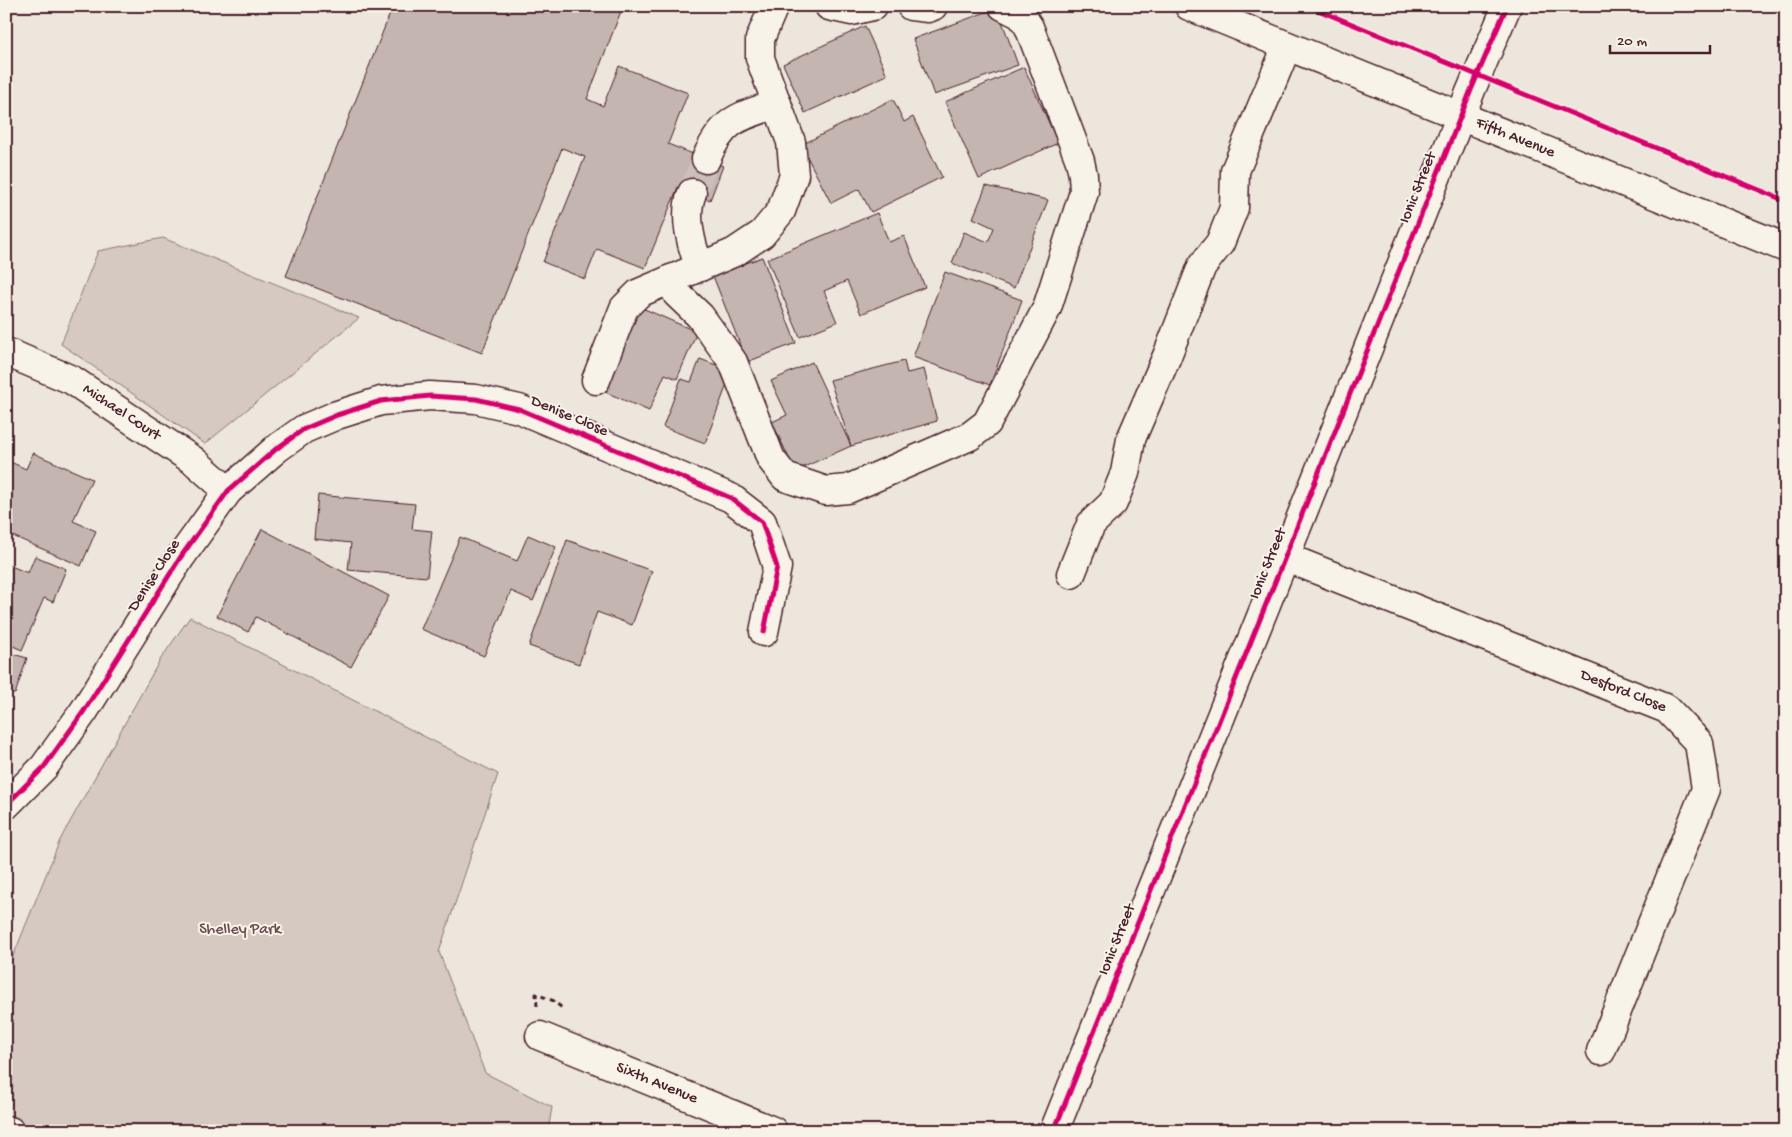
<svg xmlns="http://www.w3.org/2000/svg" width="1792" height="1137" viewBox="0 0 1792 1137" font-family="'Gochi Hand',sans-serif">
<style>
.green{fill:#d5c9c2;stroke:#907476}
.building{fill:#c4b5b0;stroke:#4a1f2b}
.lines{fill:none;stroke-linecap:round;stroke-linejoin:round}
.minor-tunnel{stroke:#ccbeb9;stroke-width:28;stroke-dasharray:28 14;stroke-linecap:butt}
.minor-casing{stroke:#4a1f2b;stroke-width:31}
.path{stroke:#4a1f2b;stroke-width:3;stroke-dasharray:5 4;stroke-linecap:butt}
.minor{stroke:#f7f3e8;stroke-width:28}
.cycleway-casing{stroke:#f7f3e8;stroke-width:8}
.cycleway{stroke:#d6006c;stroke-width:5}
.labels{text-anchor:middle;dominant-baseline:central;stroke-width:4;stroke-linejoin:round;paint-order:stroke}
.street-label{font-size:16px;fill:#4a1f2b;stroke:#f7f3e8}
.park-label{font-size:16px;fill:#6d4a51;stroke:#f7f3e8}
</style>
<rect width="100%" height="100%" fill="#ece6dd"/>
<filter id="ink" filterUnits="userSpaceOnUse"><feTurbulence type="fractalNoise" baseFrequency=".02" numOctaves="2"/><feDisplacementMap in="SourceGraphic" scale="10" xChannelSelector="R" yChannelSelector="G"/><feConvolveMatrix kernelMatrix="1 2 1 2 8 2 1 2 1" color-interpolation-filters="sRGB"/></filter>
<g filter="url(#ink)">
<!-- green -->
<path class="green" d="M163,238L359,318L205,444L61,344L98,251Z
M190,617L498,774L439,952L485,1073L552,1107L548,1131H6V974L60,840L160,660Z"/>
<!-- building -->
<path class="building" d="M393,6H623L587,99L603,106L619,66L688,93L668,144L723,166L710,200L678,187L645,268L597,249L585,279L543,262L585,157L562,148L482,353L286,276Z
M997,8L1018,65L934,95L913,39Z
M865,26L887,75L805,113L783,64Z
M1024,67L1058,143L979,179L945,102Z
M893,99L904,122L913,117L942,177L871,212L859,189L831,203L801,145Z
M986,186L1048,200L1014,288L952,263L964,232L988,242L994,228L973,218Z
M877,213L889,242L904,236L925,287L861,314L847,281L824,291L837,322L800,337L767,259Z
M762,257L796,343L747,362L713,276Z
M945,272L1022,300L990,385L913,357Z
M640,307L697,332L677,379L665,374L649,411L603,391Z
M700,359L732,371L705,443L663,427L681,379L691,382Z
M904,361L907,373L924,369L937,421L851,446L830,380Z
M812,362L851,446L795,471L772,422L787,415L771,381Z
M33,453L92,479L73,521L96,531L81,566L6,533V460L26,469Z
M318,495L415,504L412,529L432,531L427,577L348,570L351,543L314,539Z
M262,529L389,596L351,667L256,617L248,632L217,616Z
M528,535L556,547L533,601L511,591L484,656L421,629L460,537L517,561Z
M567,540L652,571L632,625L597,612L579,664L529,646Z
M35,556L66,569L53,602L44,598L22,650L6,643V564L28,573Z
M6,652L27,658L15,694L6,692Z"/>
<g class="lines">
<!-- minor-tunnel -->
<path class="minor-tunnel" d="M692,193L706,159"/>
<!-- minor casing -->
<g class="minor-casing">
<g id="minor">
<path d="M829,6L852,11L873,6"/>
<path d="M911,6L928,8L933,6"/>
<path id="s1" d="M1189,6L1786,248"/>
<path d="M706,159C723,119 738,117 777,104"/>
<path d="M692,193C683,215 691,246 700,267"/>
<path d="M671,279L677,294L700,316L733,362L771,459L785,477L826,491L848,489L970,436L987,423L1047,308L1084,192L1083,175L1080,161L1029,27L1021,15L1003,6"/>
<path id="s2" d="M6,352L72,380L194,461L228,491"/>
<path d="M596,380L624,308L639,293L735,252L762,234L781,211L794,175L791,142L760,58V39L774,6"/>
<path id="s3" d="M1285,557L1667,709L1699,743L1706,789L1601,1051"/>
<path d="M1071,574L1091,524L1113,503L1125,473L1131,439L1167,356L1202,266L1220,243L1234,208L1235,171L1287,46"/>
<path d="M6,805L44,767L84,711L180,558L228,491L276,449L304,429L337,415L381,401L430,396L476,399L519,409L731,498L762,522L777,567L764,632"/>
<path id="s4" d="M540,1036L773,1131"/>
<path d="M6,1130L10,1131"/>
<path d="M1054,1131L1285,557L1471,90L1507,6"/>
</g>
</g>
<!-- path -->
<path class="path" d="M537,1006L536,994L554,1001L564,1010
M803,1124L819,1131"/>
<!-- minor -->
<use href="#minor" class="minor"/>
<!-- cycleway casing -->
<g class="cycleway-casing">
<path id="cycleway" d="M1308,6L1786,201
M6,805L44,767L84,711L180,558L228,491L276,449L304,429L337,415L381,401L430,396L476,399L519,409L731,498L762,522L777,567L764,632
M1054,1131L1285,557L1471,90L1507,6"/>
</g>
<!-- cycleway -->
<use href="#cycleway" class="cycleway"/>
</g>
</g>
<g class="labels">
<!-- street labels -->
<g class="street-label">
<text stroke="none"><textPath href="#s1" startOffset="352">Fifth Avenue</textPath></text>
<text transform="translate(1419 188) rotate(-68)">Ionic Street</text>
<text stroke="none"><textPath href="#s2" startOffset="131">Michael Court</textPath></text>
<text transform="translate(569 417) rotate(23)">Denise Close</text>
<text transform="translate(1269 564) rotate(-68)">Ionic Street</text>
<text transform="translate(155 576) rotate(-57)">Denise Close</text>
<text stroke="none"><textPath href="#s3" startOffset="364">Desford Close</textPath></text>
<text transform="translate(1118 940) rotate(-68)">Ionic Street</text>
<text stroke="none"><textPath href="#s4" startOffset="126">Sixth Avenue</textPath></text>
</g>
<!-- park labels -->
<g class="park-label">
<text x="240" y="930">Shelley Park</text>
</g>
</g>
<!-- margin -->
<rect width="1792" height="1137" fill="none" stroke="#f7f3e8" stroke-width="25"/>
<rect x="12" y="12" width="1767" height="1112" fill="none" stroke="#4a1f2b" stroke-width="2" filter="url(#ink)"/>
<!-- scale -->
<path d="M1610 45v8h100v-8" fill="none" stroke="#4a1f2b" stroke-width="2.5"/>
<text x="1617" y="45" font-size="15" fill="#4a1f2b" stroke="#f7f3e8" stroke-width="4" paint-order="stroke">20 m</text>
</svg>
